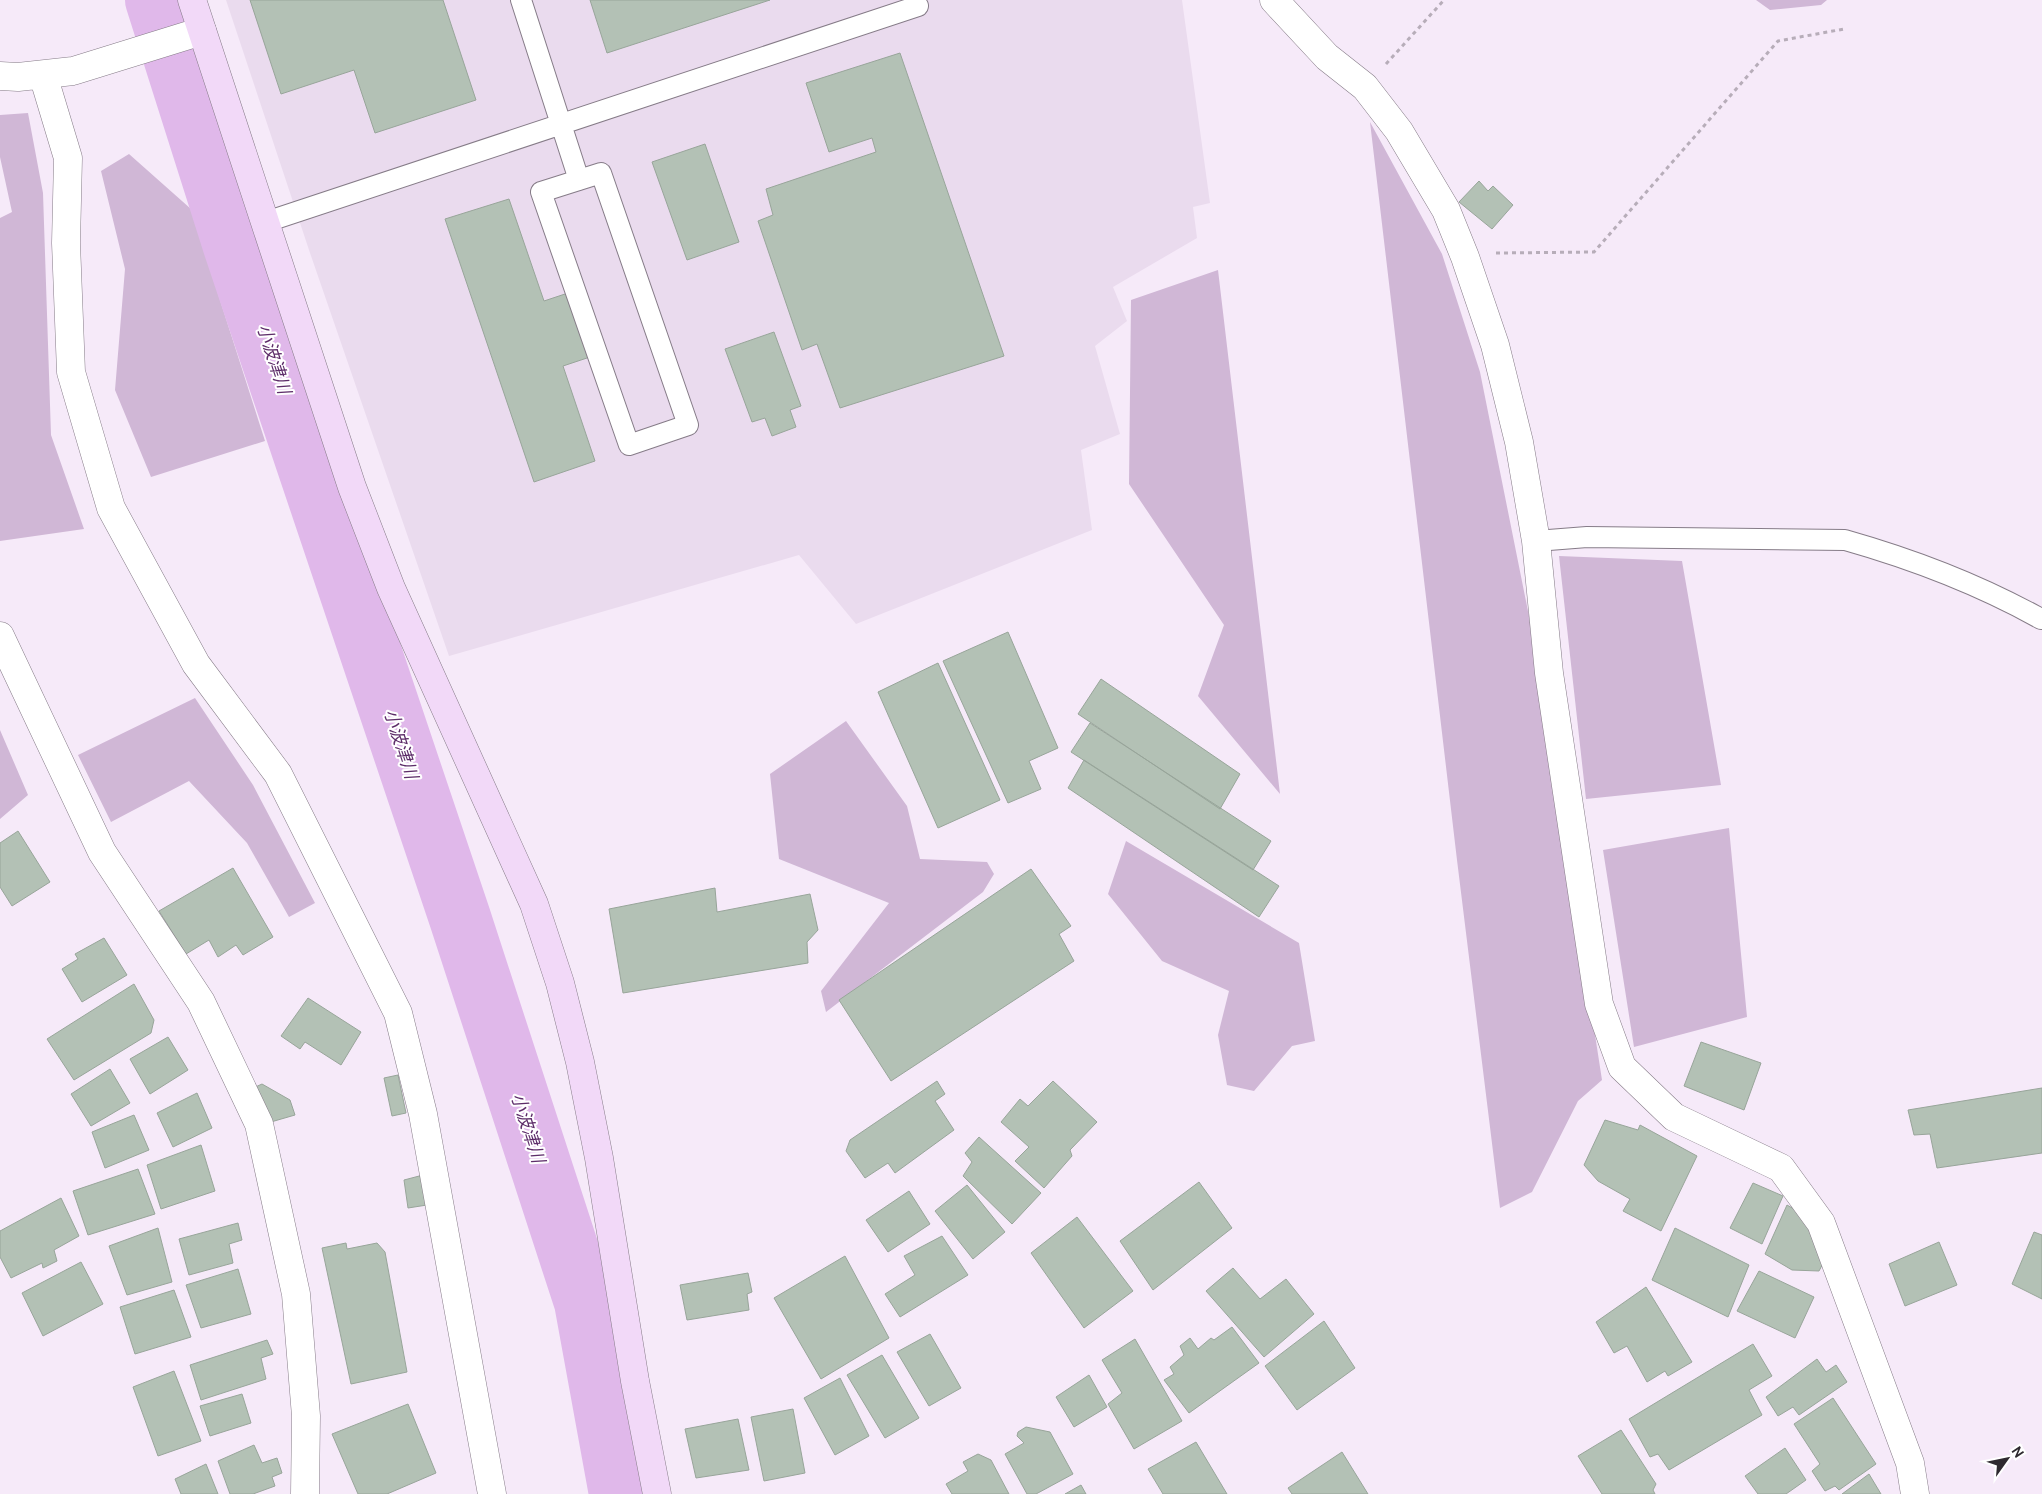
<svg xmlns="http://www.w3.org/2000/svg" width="2042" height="1494" viewBox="0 0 2042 1494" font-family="Cabin,'Noto Sans JP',sans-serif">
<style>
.built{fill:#eadbee}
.green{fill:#d0b7d6}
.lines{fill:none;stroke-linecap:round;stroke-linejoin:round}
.river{stroke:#e0b8ea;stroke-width:62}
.building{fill:#b3c1b5;stroke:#98a59a}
.lane-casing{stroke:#867c88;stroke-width:22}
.street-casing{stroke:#867c88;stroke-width:29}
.secondary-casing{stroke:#867c88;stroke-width:29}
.path{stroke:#b7adb9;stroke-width:3;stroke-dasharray:4 4;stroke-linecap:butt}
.lane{stroke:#fff;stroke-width:20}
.street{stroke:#fff;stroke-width:28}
.secondary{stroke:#f2d9f8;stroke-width:28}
.labels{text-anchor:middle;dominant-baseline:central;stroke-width:4;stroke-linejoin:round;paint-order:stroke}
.water-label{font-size:18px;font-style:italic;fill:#5d2c69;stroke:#fff}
</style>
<rect width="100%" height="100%" fill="#f6eaf9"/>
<!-- built -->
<path class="built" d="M226,0H1182L1210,203L1193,207L1197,238L1113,287L1127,321L1095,346L1120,434L1081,450L1092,530L856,624L799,555L449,656L309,250Z"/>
<!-- green -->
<path class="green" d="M1756,0H1827L1821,5L1770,10Z
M28,113L43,193L51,435L84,529L0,541V218L12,212L0,157V115Z
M1370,122L1442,254L1480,372L1534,641L1602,1080L1578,1101L1532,1192L1500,1208L1457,860Z
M129,154L191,209L265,441L151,477L115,390L125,269L101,171Z
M1218,270L1280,794L1198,696L1224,625L1129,484L1131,300Z
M1559,556L1682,561L1721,785L1586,799Z
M195,698L253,785L315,903L289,917L247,843L189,781L111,822L78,755Z
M846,721L907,806L920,859L987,862L994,874L983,892L826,1012L821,991L889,903L779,859L770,774Z
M0,730L28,795L0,819Z
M1729,828L1747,1017L1634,1047L1603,850Z
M1126,841L1299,943L1315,1041L1292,1046L1254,1091L1227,1085L1218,1035L1229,991L1162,961L1108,894Z"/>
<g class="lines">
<!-- river -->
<path class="river" d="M156,0L235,249L460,918L585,1302L620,1494"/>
</g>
<!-- building -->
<path class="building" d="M250,0H443L476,100L375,133L354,70L281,94Z
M590,0H770L607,53Z
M900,53L1004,356L840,408L817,344L802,350L758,221L773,215L766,189L876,152L872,138L829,152L806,83Z
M705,144L739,242L687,260L652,162Z
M1479,181L1488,191L1493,186L1513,205L1492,229L1459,202Z
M509,199L544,301L568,293L590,357L563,366L595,461L534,482L445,219Z
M774,332L801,406L790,410L796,427L772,436L765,418L752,422L725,349Z
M1008,632L1058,748L1029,761L1041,789L1008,803L943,661Z
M938,663L1000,800L938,828L878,692Z
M1101,679L1240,774L1220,809L1078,714Z
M1090,723L1271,841L1253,870L1071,752Z
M1084,760L1279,886L1259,917L1068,788Z
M18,831L50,882L12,906L0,887V843Z
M233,868L273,937L243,955L236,945L218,957L209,940L186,954L159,911Z
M1031,869L1071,926L1059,934L1074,961L891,1081L839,1000Z
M715,888L717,912L810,894L818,930L807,942L808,963L623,993L609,909Z
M104,938L127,975L82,1002L62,969L78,959L75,954Z
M134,984L154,1020L151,1033L74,1080L47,1039Z
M308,998L361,1032L341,1065L305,1042L300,1049L281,1036Z
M168,1037L188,1070L150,1094L130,1059Z
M1701,1042L1761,1063L1744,1110L1684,1086Z
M110,1069L130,1103L91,1126L71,1094Z
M398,1075L406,1113L392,1116L384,1078Z
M937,1081L945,1094L935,1101L954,1130L895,1173L888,1163L865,1178L846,1151L850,1140Z
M1053,1081L1097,1122L1070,1150L1072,1156L1044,1188L1015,1161L1029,1147L1001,1122L1020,1099L1028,1106Z
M262,1084L290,1100L295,1115L264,1124L251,1089Z
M2042,1088V1153L1937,1168L1930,1134L1914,1135L1908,1110Z
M197,1093L212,1128L173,1147L157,1113Z
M134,1115L149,1150L105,1168L92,1132Z
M1605,1120L1638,1130L1640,1125L1697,1156L1661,1231L1623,1211L1630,1199L1598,1181L1584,1165Z
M979,1137L1041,1193L1012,1224L963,1176L972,1162L965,1153Z
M201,1145L215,1191L161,1209L147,1165Z
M138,1169L155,1214L88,1235L73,1191Z
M423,1175L427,1205L408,1208L404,1180Z
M1199,1182L1232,1228L1153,1290L1120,1241Z
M1753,1183L1783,1196L1762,1244L1730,1228Z
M967,1185L1005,1232L973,1259L935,1211Z
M909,1191L930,1224L888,1252L866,1220Z
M61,1198L79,1236L54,1250L57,1261L43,1268L42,1263L11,1278L0,1257V1231Z
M1787,1205L1808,1217L1827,1256L1819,1271L1792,1270L1765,1254Z
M1077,1217L1133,1291L1084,1328L1031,1253Z
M238,1223L242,1240L229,1244L233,1263L189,1275L179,1239Z
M158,1228L172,1282L127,1295L109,1246Z
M1675,1228L1749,1265L1728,1317L1652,1280Z
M2034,1232L2042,1235V1299L2012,1284Z
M942,1236L968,1275L900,1317L885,1294L915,1275L904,1256Z
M1939,1242L1957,1285L1905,1306L1889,1264Z
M346,1243L347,1249L377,1243L385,1252L407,1372L351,1384L322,1248Z
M845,1256L889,1338L821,1379L774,1298Z
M81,1262L103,1304L43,1336L22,1293Z
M1233,1268L1260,1299L1286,1279L1314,1314L1264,1357L1206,1291Z
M238,1269L251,1314L201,1328L186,1285Z
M1759,1271L1814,1297L1795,1338L1737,1311Z
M748,1273L752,1292L747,1294L749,1310L687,1320L680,1285Z
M1646,1287L1692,1362L1668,1376L1665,1371L1647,1382L1627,1346L1614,1353L1596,1322Z
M174,1290L191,1337L135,1354L120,1307Z
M1324,1321L1355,1368L1297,1410L1265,1366Z
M1232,1327L1259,1363L1189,1413L1164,1380L1174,1374L1170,1367L1184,1355L1180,1346L1190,1338L1198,1349L1211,1338L1214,1340Z
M930,1334L961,1388L929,1406L897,1352Z
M1135,1339L1182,1421L1134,1449L1108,1404L1122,1393L1102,1360Z
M267,1340L273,1354L261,1358L266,1379L201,1400L190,1365Z
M1753,1344L1772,1376L1749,1390L1762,1415L1669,1470L1658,1454L1650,1457L1629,1419Z
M882,1355L919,1418L885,1438L847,1375Z
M1817,1359L1826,1372L1836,1365L1847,1382L1799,1415L1793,1407L1778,1416L1766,1397Z
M174,1371L201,1441L158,1456L133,1387Z
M1089,1375L1107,1407L1074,1427L1056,1397Z
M840,1378L869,1436L835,1455L804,1398Z
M242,1394L251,1423L210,1436L200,1406Z
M1833,1398L1876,1464L1839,1490L1835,1486L1825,1491L1812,1471L1820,1464L1794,1424Z
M408,1404L436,1473L387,1494H358L332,1434Z
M793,1409L805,1473L764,1481L751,1417Z
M738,1419L749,1470L696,1478L685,1429Z
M1026,1427L1050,1432L1073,1474L1036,1494H1027L1005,1454L1024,1443L1017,1436L1018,1432Z
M1621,1430L1656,1484L1653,1490L1655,1494H1602L1578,1456Z
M1196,1442L1227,1494H1163L1148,1469Z
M254,1445L262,1463L277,1458L282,1473L272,1477L275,1486L253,1494H230L218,1461Z
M1785,1448L1806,1480L1786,1494H1758L1745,1476Z
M1342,1452L1368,1494H1292L1288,1488Z
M978,1454L991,1460L1009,1494H952L946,1484L968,1471L963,1462Z
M206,1464L218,1494H181L175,1479Z
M1869,1474L1881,1494H1842Z
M1081,1485L1086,1494H1065Z"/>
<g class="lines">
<!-- lane casing -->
<g class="lane-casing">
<path id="lane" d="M521,0L579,180
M601,173L688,425L629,445L541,192Z
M266,222L918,6
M1536,541L1587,537L1845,540C1912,559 1980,585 2041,619"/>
</g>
<!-- street casing -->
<g class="street-casing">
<path id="street" d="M1274,0L1327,57L1365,87L1399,131L1446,210L1465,257L1495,345L1519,442L1536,541L1549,673L1599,1004L1622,1067L1674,1117L1781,1168L1821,1223L1910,1463L1915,1494
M43,75L68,158L66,243L71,372L111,508L196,664L278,774L398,1013L423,1114L492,1494
M0,76L18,77L73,71L202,31
M0,636L102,852L201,1002L259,1124L296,1294L306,1416L305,1494"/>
</g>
<!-- secondary casing -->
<g class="secondary-casing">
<path id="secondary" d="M192,0L352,487L391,588L534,904L560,983L580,1062L599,1158L635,1381L657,1494"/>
</g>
<!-- path -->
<path class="path" d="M1386,64L1444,0
M1496,253L1594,252L1778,41L1844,29"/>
<!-- lane -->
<use href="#lane" class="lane"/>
<!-- street -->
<use href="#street" class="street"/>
<!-- secondary -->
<use href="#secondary" class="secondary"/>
</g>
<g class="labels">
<!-- water labels -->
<g class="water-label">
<text transform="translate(274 359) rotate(72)">小波津川</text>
<text transform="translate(401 744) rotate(72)">小波津川</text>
<text transform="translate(528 1128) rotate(72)">小波津川</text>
</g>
</g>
<!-- north arrow -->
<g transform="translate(2007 1459) rotate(57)" stroke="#ffffff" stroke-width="4" paint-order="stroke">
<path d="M0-4L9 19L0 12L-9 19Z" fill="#2e292f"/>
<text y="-8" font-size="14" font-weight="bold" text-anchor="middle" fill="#2e292f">N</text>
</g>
</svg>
